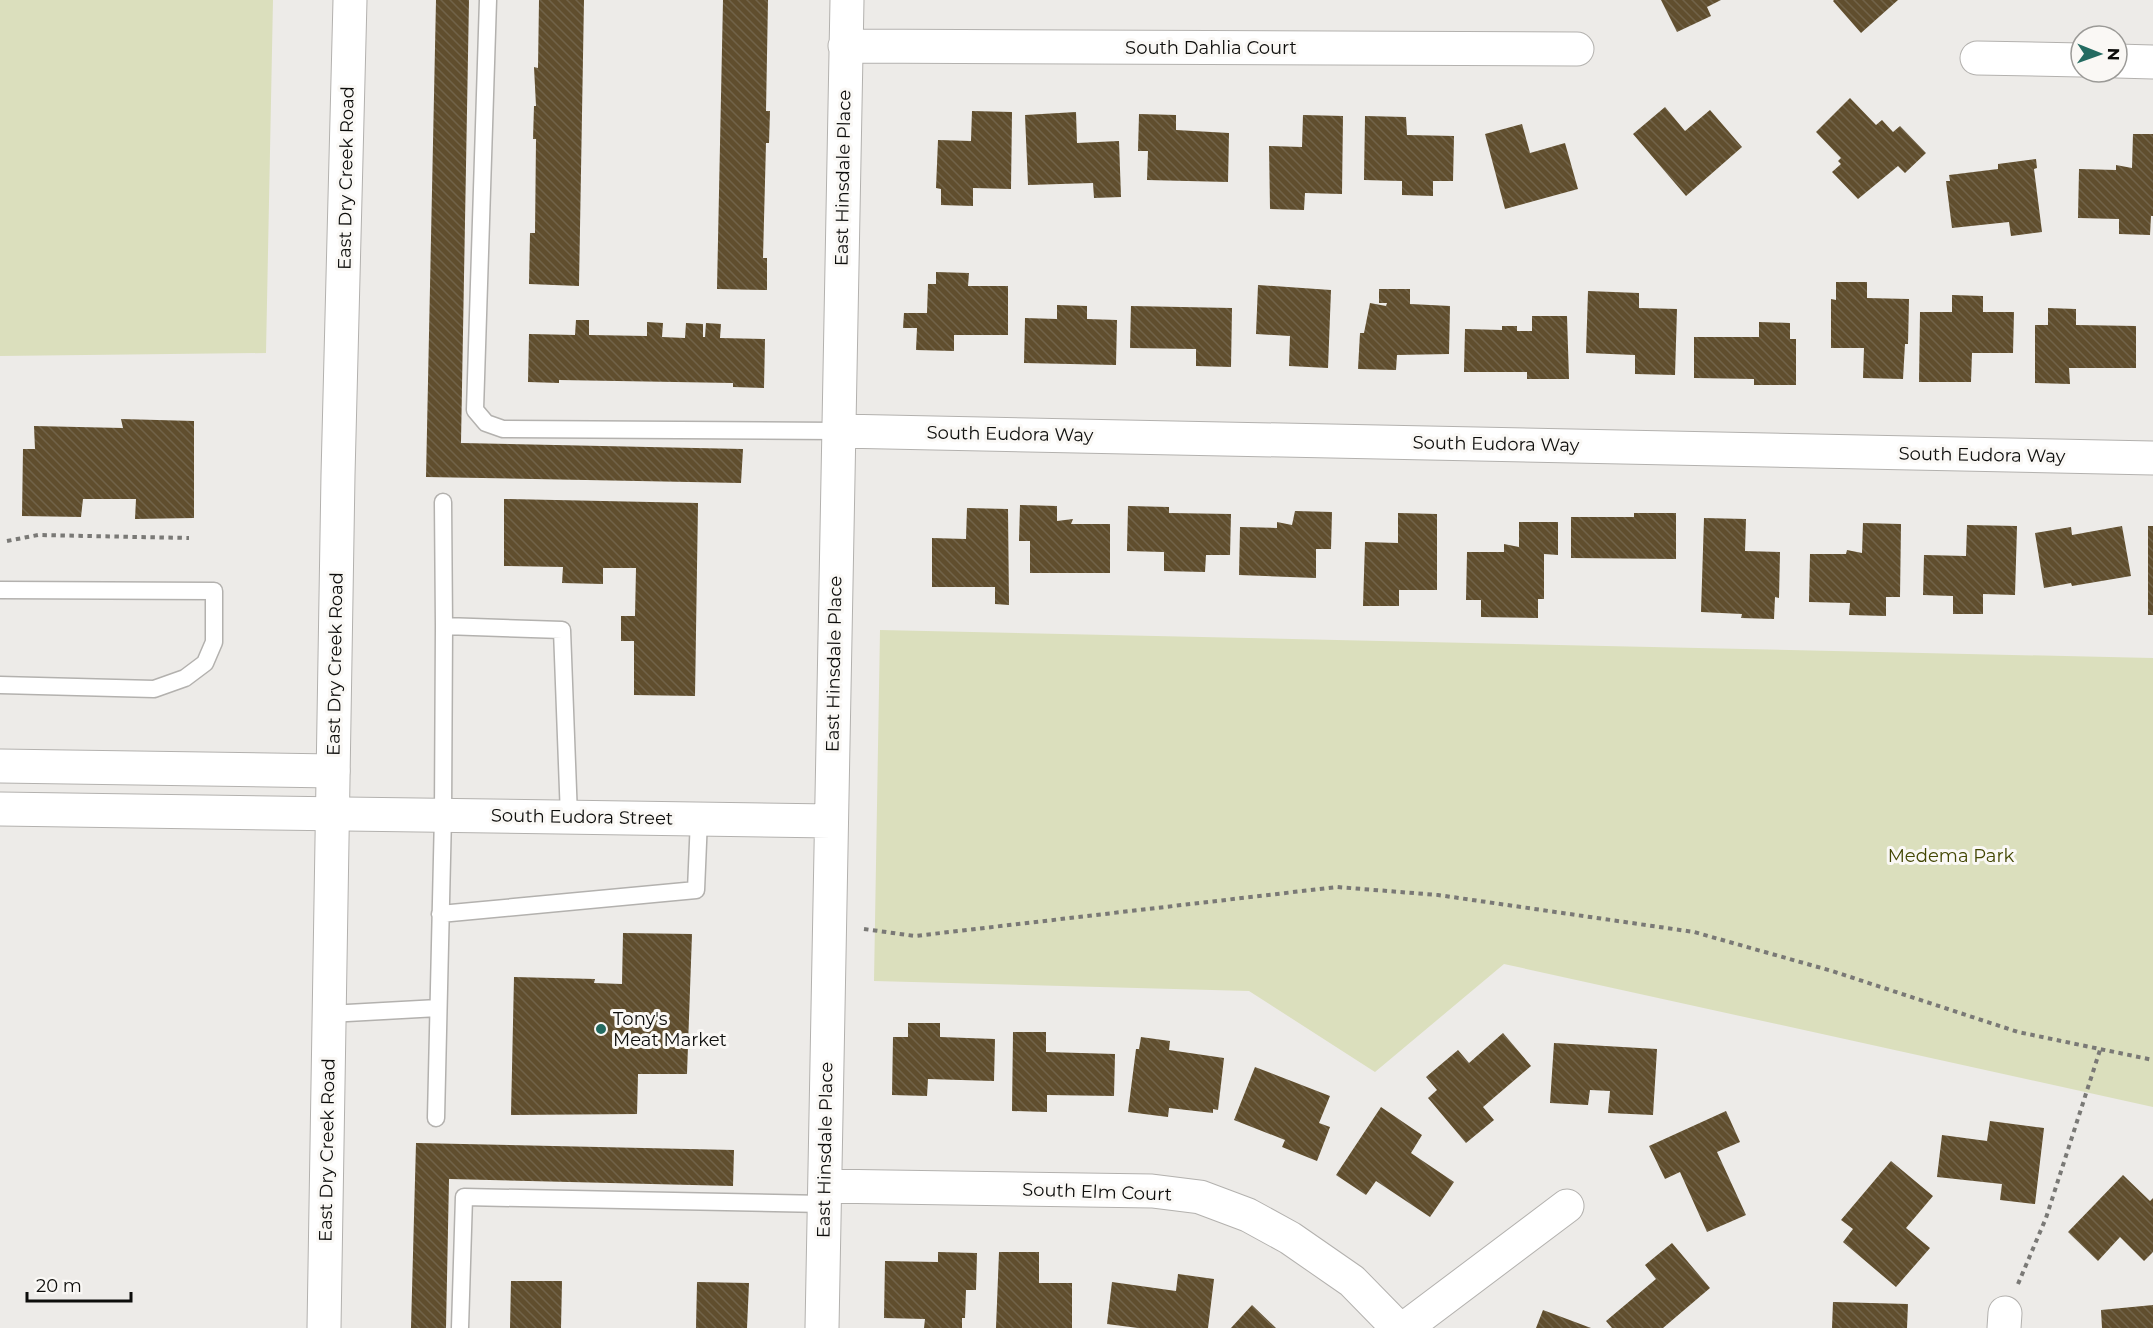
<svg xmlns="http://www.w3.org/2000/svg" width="2153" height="1328" viewBox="0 0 2153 1328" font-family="Montserrat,sans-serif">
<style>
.green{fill:#dbdfbd}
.building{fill:url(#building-back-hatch)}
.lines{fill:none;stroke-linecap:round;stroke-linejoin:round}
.lane-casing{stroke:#b3b1ae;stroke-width:19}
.street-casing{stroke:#b3b1ae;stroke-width:35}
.secondary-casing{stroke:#b3b1ae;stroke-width:35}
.path{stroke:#7a7976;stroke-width:4;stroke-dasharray:4.5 4.5;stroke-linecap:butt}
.lane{stroke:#fff;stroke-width:16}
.street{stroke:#fff;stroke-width:33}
.secondary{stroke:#fff;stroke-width:33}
.poi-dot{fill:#246b61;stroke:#faf8f5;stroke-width:2}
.labels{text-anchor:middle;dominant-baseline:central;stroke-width:6;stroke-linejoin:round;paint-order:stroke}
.street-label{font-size:18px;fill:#0d0d0b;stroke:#faf8f5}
.park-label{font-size:18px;fill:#424602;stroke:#faf8f5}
.poi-label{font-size:18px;fill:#0d0d0b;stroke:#faf8f5;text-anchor:start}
</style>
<defs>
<pattern id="building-back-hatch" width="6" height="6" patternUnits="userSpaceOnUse" patternTransform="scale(1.5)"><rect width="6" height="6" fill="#604e2e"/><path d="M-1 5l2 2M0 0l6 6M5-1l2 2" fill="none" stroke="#716349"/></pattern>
</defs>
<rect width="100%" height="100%" fill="#edebe8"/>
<!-- green -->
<path class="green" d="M0,0H273L266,353L0,356Z
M880,630L2153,658V1107L1504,964L1375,1072L1249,991L874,981Z"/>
<!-- building -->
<path class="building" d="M436,0H469L461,443L743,449L741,483L426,477Z
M539,0H584L579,286L529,284L530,233H535L536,139H533L534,106H536L534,67L538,68Z
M723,0H768L766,111H770L769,143H766L763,258H767V290L717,289Z
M1661,0H1721L1707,7L1711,16L1677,32Z
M1898,0L1861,33L1833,1L1834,0Z
M1850,98L1876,125L1882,120L1893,132L1900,126L1926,153L1905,173L1898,166L1858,199L1832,172L1841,164L1838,161L1841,158L1816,132Z
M1665,107L1685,131L1710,110L1742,147L1686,196L1633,134Z
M972,111L1012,112L1011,189L973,188V206L941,205V189L936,188L938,140L971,141Z
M1076,112L1077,143L1119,141L1121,197L1094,198L1093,183L1028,185L1025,115Z
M1139,114L1176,115V130L1229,133L1228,182L1147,180L1148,151H1138Z
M1303,115L1343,116L1342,194L1305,193L1304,210L1270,209L1269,146L1302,147Z
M1365,116L1406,117L1407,135L1454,136L1453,181H1433V196L1402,195V181L1364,180Z
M1522,124L1530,153L1565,143L1578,189L1505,209L1485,134Z
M2133,134H2153V216H2151L2150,235L2119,234V219L2078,218L2079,169L2116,170V165L2132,168Z
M2036,159L2037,168L2034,169L2042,232L2011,236L2009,222L1952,228L1946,181H1950L1949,175L1998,169V164Z
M936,272L969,273L968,286H1008V335H954V351L916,350L917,328H903L904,313H927L928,284H936Z
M1836,282H1867V298L1909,299L1908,344H1905L1903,379L1863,378L1864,348H1831V299L1836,300Z
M1258,285L1331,290L1328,368L1289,366L1290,336L1256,334Z
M1379,289H1410V304L1450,306L1449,354L1397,355L1396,370L1358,369L1360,333H1364L1370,303L1386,306L1387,303H1379Z
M1588,291L1639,293V308L1677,309L1675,375L1635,374V355L1586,353Z
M1952,295L1983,296V312H2014L2013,353H1972L1971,382H1919L1920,312H1952Z
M1057,305L1087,306V319L1117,320L1116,365L1024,363L1025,318L1057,319Z
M1131,306L1232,308L1231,367L1196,366V349L1130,348Z
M2048,308L2076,309V325L2136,326V368H2069L2070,384L2035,383V325H2048Z
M1532,316H1567L1569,379H1527V372H1464L1465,329L1502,330V326H1517V331H1532Z
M576,320H589V335L647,336V322L663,323L662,337L685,338L686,323L703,324V337H705L706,323L721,324L720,338L765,339L764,388L733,387V383L559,380V383L528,382L529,334L575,335Z
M1759,322L1790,323V339H1796V385H1754V379L1694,378V337H1759Z
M121,419L194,421V518L135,519L136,499H83L81,517L22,516L23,449H35L34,426L123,428Z
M504,499L698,503L695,696L634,695V641H621V616H635L636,568H603V584L562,583L563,567L504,566Z
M1020,505L1057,506V521L1073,519L1071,524H1110V573H1030V541H1019Z
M1128,506L1169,507V513L1231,514L1230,555H1206L1205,572L1164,571V552L1127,551Z
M967,508L1008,509L1009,605L995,604V587H932V538L966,539Z
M1295,511L1332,512L1331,549H1316V578L1239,575L1240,527L1277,528V522L1292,525Z
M1398,513L1437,514V590H1399V606H1363L1365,542L1398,543Z
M1634,513H1676V559L1571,558V517H1634Z
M1704,518L1746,519L1745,551L1780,552L1779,598L1775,597L1774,619L1741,618L1742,614L1701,612Z
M1519,522H1558V555L1544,554V599H1538V618L1481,617V600H1466L1467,552H1504V544L1519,547Z
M1863,523L1901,524L1900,597H1886V616L1849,615L1850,603L1809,602L1810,554H1846L1847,550L1862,553Z
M1967,525L2017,526L2015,595L1983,594V614H1953V596L1923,595L1924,555L1966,556Z
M2122,526L2131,576L2072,586L2071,583L2044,588L2035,533L2071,527L2072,535Z
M2148,526H2153V615H2148Z
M623,933L692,934L687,1074H638L637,1114L511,1115L514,977L595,979L594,983L622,984Z
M908,1023H940V1037L995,1039L994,1081L928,1079L927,1096L892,1095L893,1037H908Z
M1013,1032H1046V1052L1115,1054L1114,1096L1047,1095V1112L1012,1111Z
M1503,1033L1531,1066L1483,1107L1494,1120L1466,1143L1428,1098L1437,1090L1426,1077L1458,1050L1469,1063Z
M1141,1037L1170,1041L1169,1050L1224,1058L1218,1110L1213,1109V1113L1169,1108L1168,1117L1128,1112L1136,1049H1139Z
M1554,1043L1657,1049L1653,1115L1608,1113L1610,1091L1590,1090L1588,1105L1550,1103Z
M1255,1067L1330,1096L1319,1123L1330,1127L1317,1161L1282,1147L1285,1140L1234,1120Z
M1381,1107L1422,1135L1411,1153L1454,1182L1430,1217L1376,1181L1366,1195L1336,1175Z
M1726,1111L1740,1142L1717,1152L1746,1215L1707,1232L1680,1172L1665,1179L1649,1146Z
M1990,1121L2044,1128L2035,1204L2000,1200L2002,1184L1937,1177L1942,1135L1987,1141Z
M416,1143L734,1150L733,1186L449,1179L446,1328H411Z
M1891,1161L1933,1196L1906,1228L1930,1248L1896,1287L1843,1242L1853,1229L1841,1220Z
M2123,1175L2150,1201L2153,1198V1252L2144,1261L2120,1237L2098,1261L2068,1232Z
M1672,1243L1710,1288L1663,1328H1612L1606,1321L1656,1279L1645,1265Z
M938,1252L977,1253L976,1290H966L965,1318H962V1328H924L925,1319L884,1318L885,1261L938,1262Z
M999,1252H1039V1283H1072V1328H996Z
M1178,1274L1214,1279L1208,1328H1138L1107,1324L1112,1282L1176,1291Z
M511,1281H562L561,1328H510Z
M697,1282L749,1283L747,1328H696Z
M1833,1302L1908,1304L1907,1328H1832Z
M1252,1305L1276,1328H1231Z
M2153,1305V1328H2102L2101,1310Z
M1543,1310L1591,1328H1536Z"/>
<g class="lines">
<!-- lane casing -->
<g class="lane-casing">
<path id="lane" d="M488,0L475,410L486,423L503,429L839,431
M443,502L444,626
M0,590L214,591V642L205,663L185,678L154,689L0,685
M440,914L696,890L699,819
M329,1014L438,1008
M436,1118L443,815L444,626L562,630L569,817
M460,1328L464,1197L824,1204"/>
</g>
<!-- street casing -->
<g class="street-casing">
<path id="street" d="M845,46L1577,49
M1977,58L2081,60
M2117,61L2153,62
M839,431L2153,458
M0,766L333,771
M0,809L831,821
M825,1186L1152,1191L1200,1197L1248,1215L1290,1238L1352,1281L1398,1328
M822,1328L847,0
M1405,1328L1567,1206
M2004,1328L2005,1313"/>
</g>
<!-- secondary casing -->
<g class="secondary-casing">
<path id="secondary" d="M324,1328L338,475L350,0"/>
</g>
<!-- path -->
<path class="path" d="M7,541L38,535L189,538
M864,929L915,936L1337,887L1438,895L1694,932L1832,971L2018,1032L2153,1060
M2018,1284L2046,1218L2100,1050"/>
<!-- lane -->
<use href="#lane" class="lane"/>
<!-- street -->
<use href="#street" class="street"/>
<!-- secondary -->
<use href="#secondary" class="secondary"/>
</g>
<!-- markers -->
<circle class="poi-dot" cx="601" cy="1029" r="6"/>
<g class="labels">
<!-- street labels -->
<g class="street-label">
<text x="1211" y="48">South Dahlia Court</text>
<text transform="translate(346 178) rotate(-89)">East Dry Creek Road</text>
<text transform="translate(843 178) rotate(-89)">East Hinsdale Place</text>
<text transform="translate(1010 434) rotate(1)">South Eudora Way</text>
<text transform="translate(1496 444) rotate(1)">South Eudora Way</text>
<text transform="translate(1982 455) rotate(1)">South Eudora Way</text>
<text transform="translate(335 664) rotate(-89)">East Dry Creek Road</text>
<text transform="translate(834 664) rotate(-89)">East Hinsdale Place</text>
<text transform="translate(582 817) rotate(1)">South Eudora Street</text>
<text transform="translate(327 1150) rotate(-89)">East Dry Creek Road</text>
<text transform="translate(825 1150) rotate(-89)">East Hinsdale Place</text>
<text transform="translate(1097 1192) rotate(2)">South Elm Court</text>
</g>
<!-- park labels -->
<g class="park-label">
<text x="1951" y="856">Medema Park</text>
</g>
<!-- poi labels -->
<g class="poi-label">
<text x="613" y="1019">Tony's<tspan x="613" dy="21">Meat Market</tspan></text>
</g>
</g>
<!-- north arrow -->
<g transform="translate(2099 54) rotate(91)"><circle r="28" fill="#faf8f5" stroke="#9b9a97" stroke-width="1.5"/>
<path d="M0-4.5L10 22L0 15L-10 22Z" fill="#246b61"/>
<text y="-9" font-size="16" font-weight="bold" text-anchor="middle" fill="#0d0d0b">N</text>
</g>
<!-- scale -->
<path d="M27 1292v9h104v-9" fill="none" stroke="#0d0d0b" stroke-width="3"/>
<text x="36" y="1292" font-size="18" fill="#0d0d0b" stroke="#faf8f5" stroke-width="4.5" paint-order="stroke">20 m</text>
</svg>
